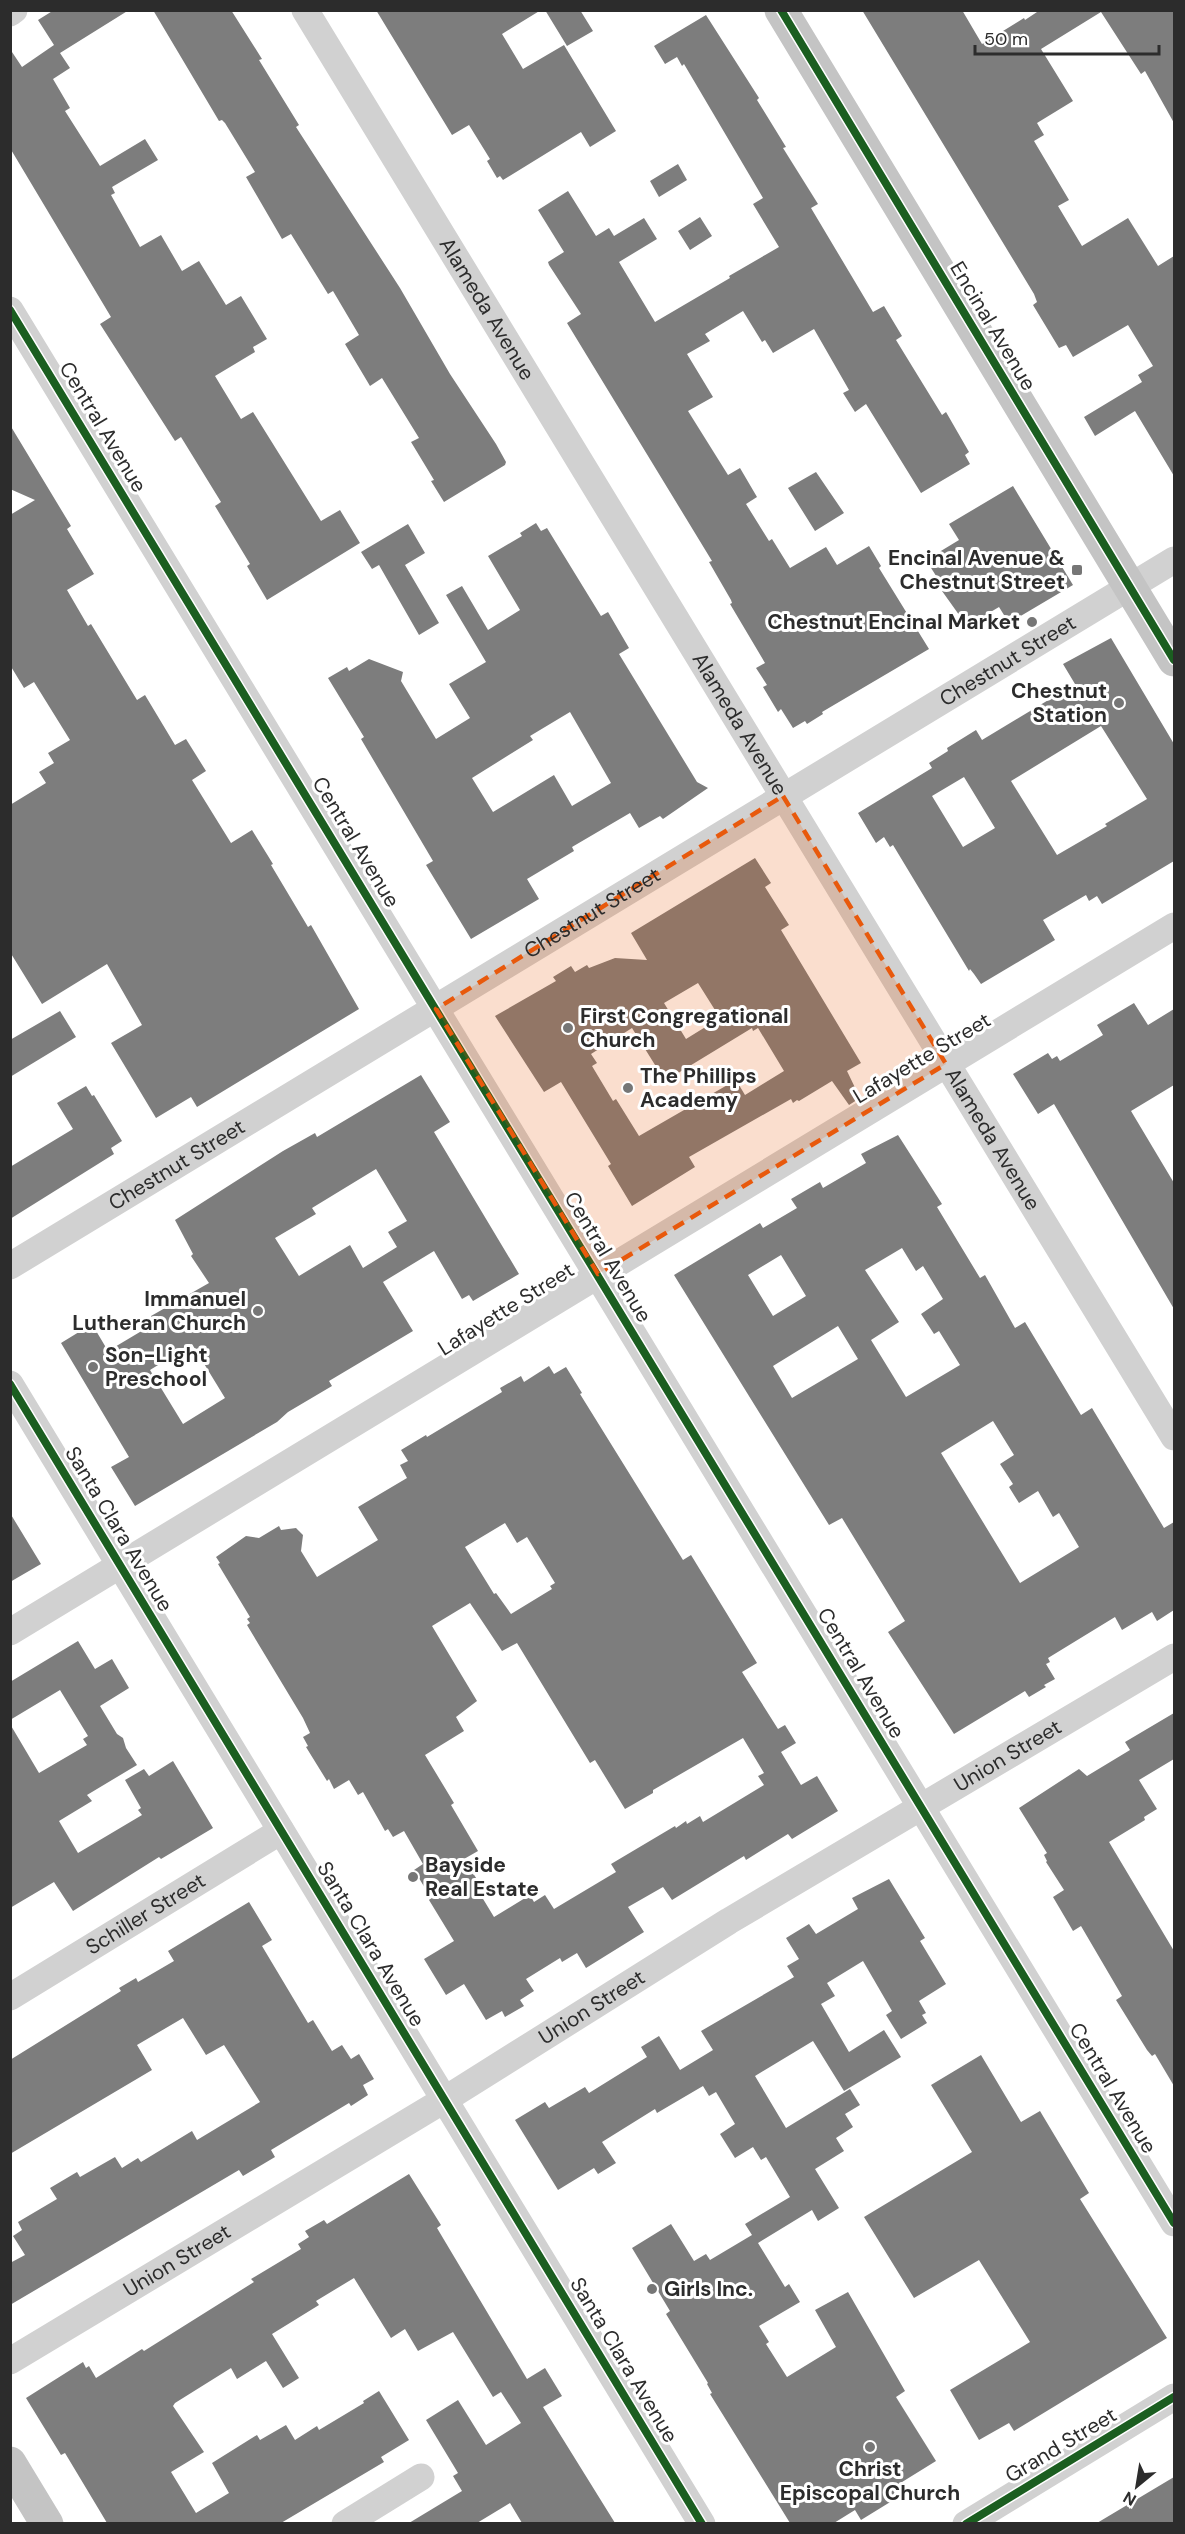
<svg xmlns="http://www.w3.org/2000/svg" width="1185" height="2534" viewBox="0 0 1185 2534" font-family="'DM Sans',sans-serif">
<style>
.building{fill:#7d7d7d;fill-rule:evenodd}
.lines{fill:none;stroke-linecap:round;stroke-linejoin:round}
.minor{stroke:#d1d1d1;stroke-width:27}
.major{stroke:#c4c4c4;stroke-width:33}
.cycleway-casing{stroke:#fff;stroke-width:11}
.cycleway{stroke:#1b5e20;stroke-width:8}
.marked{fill:#e8590c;fill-opacity:0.2;stroke:#e8590c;stroke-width:4.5;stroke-dasharray:12 8;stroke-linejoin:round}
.poi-dot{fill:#767676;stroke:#fff;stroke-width:2}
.labels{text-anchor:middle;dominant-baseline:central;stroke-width:6;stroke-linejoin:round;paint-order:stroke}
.street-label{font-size:21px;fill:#2c2c2c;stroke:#fff}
.poi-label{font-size:21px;font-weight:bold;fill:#2c2c2c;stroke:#fff;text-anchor:start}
</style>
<rect width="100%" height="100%" fill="#fff"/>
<!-- building -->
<path class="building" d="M54,10H129L60,53L70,68L53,79L70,108L65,111L100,166L145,139L158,160L112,187L115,193L111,195L140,247L161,235L182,271L199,261L226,305L241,296L267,339L253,347L255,352L215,376L241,419L253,412L321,521L340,510L360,543L267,600L247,566L250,564L215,506L221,502L181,437L175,441L100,324L111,317L10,148V49L22,67L54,45L38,20Z
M153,10H231L262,59L259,60L299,125L296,127L400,288L450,374L496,444L506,462L505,465L444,502L431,481L434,480L411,442L419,438L382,378L370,386L345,344L359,335L333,291L328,294L291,234L282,239L246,177L255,172L225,123L222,120L219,121Z
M376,10H541L502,34L523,69L564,45L616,131L590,147L581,132L503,180L500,176L497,178L487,161L490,159L469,125L452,135Z
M545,10H580L593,31L567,46Z
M862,10H962L982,44L1024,18L1025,20L1040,10H1174V123L1145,71L1141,74L1101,12L1041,49L1073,101L1037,123L1044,135L1034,141L1069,200L1058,206L1082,246L1128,218L1158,266L1174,256V476L1135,411L1095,436L1084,417L1142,382L1138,375L1153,366L1128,325L1073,357L1066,345L1059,348L1033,305L1037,302L1034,294Z
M706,15L759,98L757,100L786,147L783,148L818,204L811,208L873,312L884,306L902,336L896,340L942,415L946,412L969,452L965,455L970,464L921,493L866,404L855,412L843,393L849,390L814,329L773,353L765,340L762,342L743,311L705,334L710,341L687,354L713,397L688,411L728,475L740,468L757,497L746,504L769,541L772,539L790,568L826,547L837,565L869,546L881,566L879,568L929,649L822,712L823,714L807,724L805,721L793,728L781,709L778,712L763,687L767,685L756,668L765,663L730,604L732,603L731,600L709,562L712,561L567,323L581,314L549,265L548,262L564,252L538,210L568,191L596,236L609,228L614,236L644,218L657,239L619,262L655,322L730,278L729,276L779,247L753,204L763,198L684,64L682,66L677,57L665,64L654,46Z
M678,164L687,180L659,197L650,181Z
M700,217L712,236L690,250L678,231Z
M10,425L71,526L67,529L94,574L67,590L88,626L91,624L137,700L145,695L175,745L186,739L206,771L192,780L231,843L252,830L273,864L271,865L308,927L311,925L359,1009L197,1107L191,1097L156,1118L111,1043L142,1025L107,964L42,1004L10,952V805L46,783L39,772L54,763L48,753L70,740L34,682L24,688L10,665V515L35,500L10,489Z
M816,472L844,513L815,531L788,488Z
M1013,486L1073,585L1009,623L999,607L967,626L942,591L945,590L926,560L959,540L949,524Z
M536,523L541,531L547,528L601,616L608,612L629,648L619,654L697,782L708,788L663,819L660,816L639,828L630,813L572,847L574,851L527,879L539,899L471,939L426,865L433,861L361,739L364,737L328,678L347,667L349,671L369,659L403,672L401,681L436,739L470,718L449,684L486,662L446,595L462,586L488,630L520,610L488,556L522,536L520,533ZM570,712L611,783L572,806L554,775L493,812L472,778L533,740L530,736Z
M408,524L425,553L405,565L439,623L419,635L379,565L372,569L361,552Z
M1111,638L1174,744V861L1102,904L1097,896L1089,901L1086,895L1043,920L1055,940L981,984L974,974L970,969L969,971L893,845L890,847L884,837L876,843L858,813L932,768L929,763L948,751L947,748L976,730L982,740L1075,684L1063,664ZM1101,726L1147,799L1105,824L1107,826L1057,855L1011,781ZM964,777L995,828L963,847L932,796Z
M755,858L771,883L765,887L789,925L781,930L861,1063L847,1071L860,1098L849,1105L832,1081L799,1101L797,1100L793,1103L791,1099L689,1157L695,1167L632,1206L608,1166L611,1164L561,1082L544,1092L495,1016L556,981L553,977L571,966L575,972L587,965L589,968L615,958L647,960L631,933ZM698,983L720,1018L686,1039L664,1003ZM632,1028L665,1081L752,1028L753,1031L758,1028L784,1071L745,1095L736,1080L639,1136L616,1099L613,1101L592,1066L597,1063L591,1054Z
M1134,1003L1148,1025L1174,1009V1085L1131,1111L1174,1183V1309L1054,1104L1038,1114L1013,1074L1048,1053L1052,1059L1057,1056L1060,1061L1103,1035L1097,1025Z
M60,1011L76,1037L10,1077V1040Z
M421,1075L450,1122L434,1132L519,1274L473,1301L469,1295L462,1299L434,1251L383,1282L413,1331L329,1381L332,1386L288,1412L277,1422L135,1506L111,1467L129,1457L61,1343L92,1324L108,1351L155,1323L151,1316L209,1283L191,1256L193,1254L175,1220L283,1151L315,1133L317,1137ZM376,1169L407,1221L388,1232L397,1247L363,1268L350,1245L299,1276L275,1238L316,1214L312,1208ZM192,1344L225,1398L183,1424L150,1370Z
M86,1086L92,1096L94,1095L122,1141L111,1148L114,1154L10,1219V1167L73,1129L57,1103Z
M898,1135L942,1204L937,1207L980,1278L985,1275L1015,1328L1025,1322L1081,1415L1092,1408L1164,1528L1174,1522V1610L1157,1621L1152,1612L1122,1630L1115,1617L1048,1658L1050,1662L1046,1664L1055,1679L1044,1685L1046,1687L1029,1697L1025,1691L954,1734L888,1632L905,1621L842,1518L829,1525L674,1275L760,1223L763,1228L797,1208L791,1199L820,1182L823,1188L866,1163L861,1154ZM902,1248L916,1271L923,1266L943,1299L921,1314L934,1334L939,1331L960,1365L906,1397L871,1340L899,1322L865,1270ZM781,1255L806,1296L773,1316L748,1275ZM838,1326L858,1359L792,1398L773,1366ZM993,1421L1014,1455L1000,1464L1013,1484L1009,1487L1019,1503L1038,1491L1053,1517L1059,1513L1079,1547L1020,1583L941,1453Z
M549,1366L554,1374L566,1367L582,1393L580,1394L683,1560L691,1555L757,1663L742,1672L778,1729L785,1725L796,1743L781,1752L801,1785L817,1776L838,1811L792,1839L788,1834L746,1860L744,1856L672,1900L663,1887L628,1907L644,1932L586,1968L577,1953L562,1962L560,1958L526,1979L534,1991L520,2000L524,2006L505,2017L502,2011L486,2020L464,1984L446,1995L424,1959L454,1941L429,1900L431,1898L414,1870L423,1864L404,1831L393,1837L388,1829L385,1831L363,1792L358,1795L349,1780L334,1789L329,1779L327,1781L306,1747L308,1746L303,1737L310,1733L303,1718L247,1625L250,1623L247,1619L250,1617L218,1564L220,1563L216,1557L246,1536L259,1538L279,1526L281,1530L296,1528L303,1535L301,1551L317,1577L378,1540L358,1507L407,1478L400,1465L408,1461L401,1450L426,1435L427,1437L502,1392L500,1388L521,1376L524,1382ZM505,1523L517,1543L527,1537L555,1583L550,1586L552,1589L511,1614L496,1593L494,1594L465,1547ZM470,1603L502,1651L517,1643L590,1763L595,1760L625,1809L653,1793V1790L743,1738L764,1773L758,1776L764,1785L703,1822L700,1816L687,1824L686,1821L676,1828L675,1826L611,1864L616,1872L554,1909L545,1895L534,1902L530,1895L494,1917L474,1884L478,1881L464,1859L478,1851L451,1805L454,1803L425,1755L464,1731L456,1717L477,1701L432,1626Z
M10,1513L41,1564L10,1582Z
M78,1641L95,1669L112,1659L129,1688L100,1706L117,1734L123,1738L126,1748L137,1765L87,1795L92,1801L59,1821L78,1853L142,1815L138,1810L141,1808L125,1780L144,1769L149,1776L173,1761L213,1828L161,1859L159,1857L73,1911L54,1882L10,1908V1724L39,1773L87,1745L83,1739L88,1736L60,1690L10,1720V1682Z
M1174,1713V1759L1139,1780L1157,1809L1144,1817L1145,1820L1109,1842L1174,1951V2086L1155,2054L1152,2056L1147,2050L1116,2000L1122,1996L1081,1926L1073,1931L1053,1897L1064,1890L1046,1862L1047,1861L1044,1855L1047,1853L1019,1808L1079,1769L1087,1776L1130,1750L1125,1742Z
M889,1879L925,1938L920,1941L946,1984L919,2001L926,2013L922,2015L927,2023L901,2039L886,2015L892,2011L863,1961L827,1983L835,1996L821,2004L849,2052L884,2030L901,2057L844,2091L813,2041L755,2076L786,2128L850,2089L860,2105L845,2114L853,2127L836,2138L844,2151L815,2169L839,2208L818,2221L812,2210L758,2243L785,2287L789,2284L800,2302L759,2326L769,2342L766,2344L787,2377L836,2347L815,2310L848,2292L905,2391L896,2397L936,2461L894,2487L900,2496L861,2520L855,2510L834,2523H790L710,2394L712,2393L707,2384L708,2383L666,2314L670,2311L632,2248L671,2224L694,2261L706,2254L710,2260L752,2235L745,2224L790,2197L766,2157L761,2160L753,2147L735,2158L720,2134L735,2124L716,2092L709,2096L703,2086L657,2113L655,2109L602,2142L616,2163L598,2174L594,2168L558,2190L515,2120L545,2102L549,2108L585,2087L589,2093L647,2057L641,2047L659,2036L680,2070L713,2050L701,2031L794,1977L787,1966L799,1959L786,1938L809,1924L816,1934L858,1909L852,1898Z
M249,1902L272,1940L262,1946L308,2023L313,2020L332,2051L342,2045L351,2059L359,2054L374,2079L363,2085L368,2095L351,2106L349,2103L271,2150L275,2157L243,2176L239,2170L10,2305V2263L25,2255L13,2236L22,2230L18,2222L57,2199L50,2188L77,2172L80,2177L115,2157L122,2168L138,2158L141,2162L192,2131L197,2140L260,2102L224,2045L206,2055L183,2018L137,2045L152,2070L10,2154V2060L121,1991L119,1988L136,1978L138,1982L174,1961L168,1951Z
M981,2055L1021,2122L1040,2111L1089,2193L1080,2199L1167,2338L1014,2431L1009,2423L979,2440L950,2390L1030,2342L979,2260L914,2298L864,2217L972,2152L931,2085Z
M409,2174L441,2225L437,2228L527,2379L545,2368L562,2396L543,2407L615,2523H522L510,2503L477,2523H409L462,2491L453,2476L458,2473L426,2420L458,2400L486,2445L521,2423L501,2392L493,2397L453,2332L418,2351L405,2329L391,2338L354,2278L316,2301L319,2305L272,2334L299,2378L283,2388L266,2361L237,2379L231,2368L175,2403L173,2406L204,2452L171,2472L196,2513L229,2493L212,2463L257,2435L260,2440L286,2425L295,2440L317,2426L319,2430L364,2403L363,2401L379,2391L409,2440L381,2457L384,2462L281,2523H107L65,2453L61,2455L26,2398L83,2362L86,2368L89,2366L96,2378L142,2349L144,2351L254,2282L251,2279L301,2249L298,2244L309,2237L305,2231L324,2220L327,2224Z
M1174,2477V2523H1097Z"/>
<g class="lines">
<!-- minor -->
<g class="minor">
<path id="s1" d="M305,10L1174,1437"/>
<path d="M10,13L14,10"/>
<path d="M10,310L1174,2223"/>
<path id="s2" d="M10,1266L1174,560"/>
<path d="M10,1384L702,2524"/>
<path d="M10,1632L1174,926"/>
<path id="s3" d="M10,1997L281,1831"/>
<path id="s4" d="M10,2361L444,2100L729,1921L1174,1657"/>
<path d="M345,2524L421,2477"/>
<path d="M966,2524L1174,2397"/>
</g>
<!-- major -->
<path class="major" d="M781,10L1174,660
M10,2463L47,2524"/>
<!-- cycleway casing -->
<g class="cycleway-casing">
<path id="cycleway" d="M781,10L1174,660
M10,310L1174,2223
M10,1384L702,2524
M966,2524L1174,2397"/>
</g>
<!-- cycleway -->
<use href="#cycleway" class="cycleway"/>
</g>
<!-- marked area -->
<path class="marked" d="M783,796L946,1064L598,1274L436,1009Z"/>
<!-- markers -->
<g class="poi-dot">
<rect x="1071" y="564" width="12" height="12" rx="3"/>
<circle cx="1032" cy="622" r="6"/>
<circle cx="1119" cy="703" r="6"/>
<circle cx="568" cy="1028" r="6"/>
<circle cx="628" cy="1088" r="6"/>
<circle cx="258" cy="1311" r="6"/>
<circle cx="93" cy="1367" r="6"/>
<circle cx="413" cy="1877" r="6"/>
<circle cx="652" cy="2289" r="6"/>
<circle cx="870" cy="2447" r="6"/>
</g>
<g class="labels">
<!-- street labels -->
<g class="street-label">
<text stroke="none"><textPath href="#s1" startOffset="350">Alameda Avenue</textPath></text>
<text transform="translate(993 326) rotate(59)">Encinal Avenue</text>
<text transform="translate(103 427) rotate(59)">Central Avenue</text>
<text stroke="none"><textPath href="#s2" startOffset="1167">Chestnut Street</textPath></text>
<text stroke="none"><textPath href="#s1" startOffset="836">Alameda Avenue</textPath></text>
<text transform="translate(356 842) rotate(59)">Central Avenue</text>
<text stroke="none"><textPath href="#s2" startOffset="681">Chestnut Street</textPath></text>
<text transform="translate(922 1058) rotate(-31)">Lafayette Street</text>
<text stroke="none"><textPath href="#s1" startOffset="1322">Alameda Avenue</textPath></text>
<text stroke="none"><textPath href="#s2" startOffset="195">Chestnut Street</textPath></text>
<text transform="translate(608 1257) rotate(59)">Central Avenue</text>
<text transform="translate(506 1309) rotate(-32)">Lafayette Street</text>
<text transform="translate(119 1529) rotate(59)">Santa Clara Avenue</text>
<text transform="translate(861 1673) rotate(59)">Central Avenue</text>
<text stroke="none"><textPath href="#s4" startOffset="1167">Union Street</textPath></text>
<text stroke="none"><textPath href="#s3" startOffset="159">Schiller Street</textPath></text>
<text transform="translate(371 1944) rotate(59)">Santa Clara Avenue</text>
<text stroke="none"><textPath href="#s4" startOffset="681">Union Street</textPath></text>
<text transform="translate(1113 2088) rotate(59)">Central Avenue</text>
<text stroke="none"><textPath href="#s4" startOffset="195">Union Street</textPath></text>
<text transform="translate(624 2360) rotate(59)">Santa Clara Avenue</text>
<text transform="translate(1061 2445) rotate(-31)">Grand Street</text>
</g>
<!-- poi labels -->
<g class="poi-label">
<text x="1065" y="558" text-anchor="end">Encinal Avenue &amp;<tspan x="1065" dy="24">Chestnut Street</tspan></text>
<text x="1020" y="622" text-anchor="end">Chestnut Encinal Market</text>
<text x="1107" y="691" text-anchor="end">Chestnut<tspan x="1107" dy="24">Station</tspan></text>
<text x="580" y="1016">First Congregational<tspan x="580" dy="24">Church</tspan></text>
<text x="640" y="1076">The Phillips<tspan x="640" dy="24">Academy</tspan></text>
<text x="246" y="1299" text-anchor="end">Immanuel<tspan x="246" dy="24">Lutheran Church</tspan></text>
<text x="105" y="1355">Son-Light<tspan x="105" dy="24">Preschool</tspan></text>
<text x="425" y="1865">Bayside<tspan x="425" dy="24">Real Estate</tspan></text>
<text x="664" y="2289">Girls Inc.</text>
<text x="870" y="2469" text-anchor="middle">Christ<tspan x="870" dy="24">Episcopal Church</tspan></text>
</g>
</g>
<!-- border -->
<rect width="1185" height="2534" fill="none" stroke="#2c2c2c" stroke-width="24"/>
<!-- north arrow -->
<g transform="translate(1137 2486) rotate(210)" stroke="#ffffff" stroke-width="4.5" paint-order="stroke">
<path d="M0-4.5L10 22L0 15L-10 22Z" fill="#2c2c2c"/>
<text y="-9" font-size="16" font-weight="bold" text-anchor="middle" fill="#2c2c2c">N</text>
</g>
<!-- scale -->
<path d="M975 45v9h184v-9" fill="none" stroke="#2c2c2c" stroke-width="3"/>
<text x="984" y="45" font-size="18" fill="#2c2c2c" stroke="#ffffff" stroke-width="4.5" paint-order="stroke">50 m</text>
</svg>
